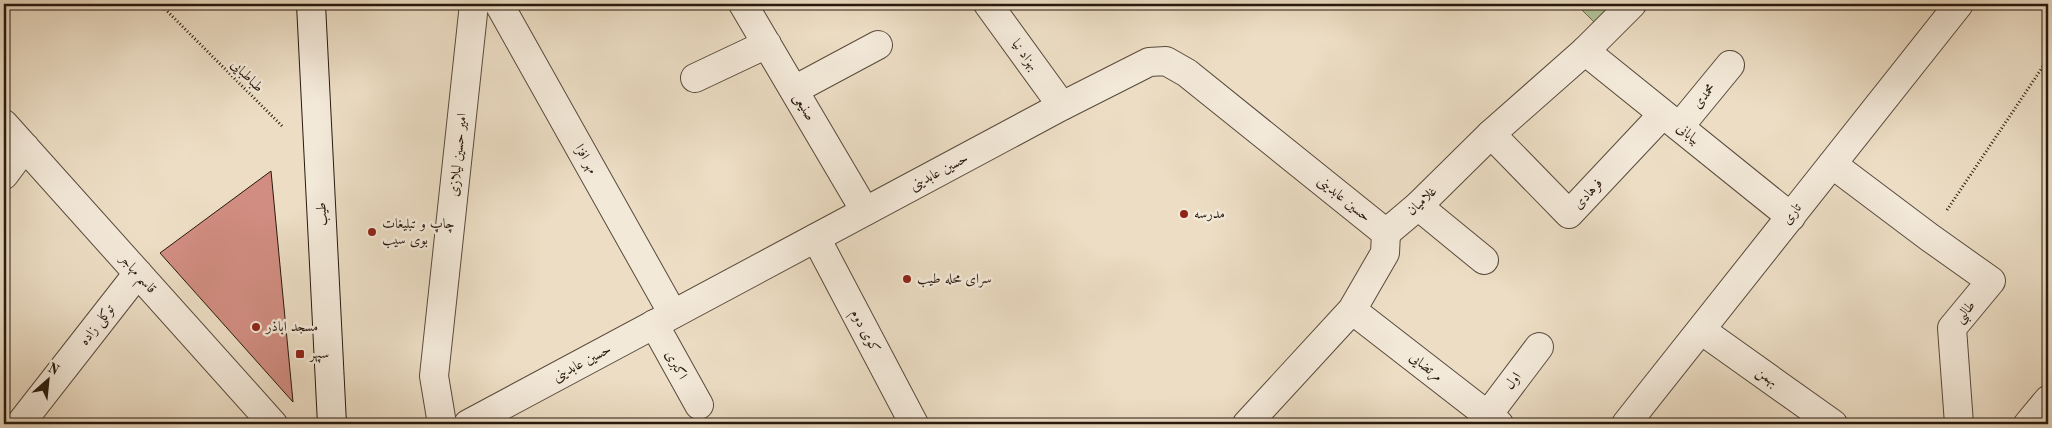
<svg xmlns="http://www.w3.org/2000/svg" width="2052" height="428" viewBox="0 0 2052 428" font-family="'Old Standard TT',Amiri,serif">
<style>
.green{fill:#b2c299;stroke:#6c6e54}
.building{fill:#d18d81;stroke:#27190e}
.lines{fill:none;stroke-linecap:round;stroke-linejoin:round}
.minor-casing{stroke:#584a3c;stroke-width:30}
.tertiary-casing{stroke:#584a3c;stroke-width:30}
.secondary-casing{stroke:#27190e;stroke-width:30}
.path{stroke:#27190e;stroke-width:3;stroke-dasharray:1 2.5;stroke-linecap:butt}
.minor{stroke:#f3e9d9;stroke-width:28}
.tertiary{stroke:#f3e9d9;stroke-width:28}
.secondary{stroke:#f3e9d9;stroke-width:28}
.poi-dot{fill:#8f2418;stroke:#f3e9d9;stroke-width:2}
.labels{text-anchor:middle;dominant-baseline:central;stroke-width:5;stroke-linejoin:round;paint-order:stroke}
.street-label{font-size:14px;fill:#27190e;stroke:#f3e9d9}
.poi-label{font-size:14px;fill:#27190e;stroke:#f3e9d9;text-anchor:start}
</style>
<rect width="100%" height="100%" fill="#ecddc4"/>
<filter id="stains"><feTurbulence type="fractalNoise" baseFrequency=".004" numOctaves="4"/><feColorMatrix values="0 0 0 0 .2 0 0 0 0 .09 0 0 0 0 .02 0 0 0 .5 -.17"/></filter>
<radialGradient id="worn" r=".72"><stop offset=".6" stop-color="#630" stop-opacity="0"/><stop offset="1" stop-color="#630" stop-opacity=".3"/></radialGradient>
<!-- green -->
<path class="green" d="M1576,4H1616L1598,26Z"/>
<!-- building -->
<path class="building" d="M271,171L293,402L160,253Z"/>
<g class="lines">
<!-- minor casing -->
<g class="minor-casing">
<path id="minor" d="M499,4L673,314
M743,4L865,211
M988,4L1062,106
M1585,51L1791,217
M695,78L767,44
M794,90L878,45
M4,124L273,424
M1679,127L1730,65
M1491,134L1569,214L1663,114
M1832,164L1929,237L1991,281L1952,328L1959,424
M4,175L25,147
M1418,206L1484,260
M816,238L914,424
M1352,310L1499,424
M654,324L699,405
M1701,330L1833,424
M1487,416L1539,347
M20,424L138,273
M442,424L434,376L474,4
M1247,424L1352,310L1385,253L1386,233
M1626,424L1959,4
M2028,424L2048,400"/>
</g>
<!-- tertiary casing -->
<g class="tertiary-casing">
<path id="tertiary" d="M468,424L1062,106L1149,62L1166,61L1187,73L1386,233L1418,206L1491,134L1585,51L1632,4"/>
</g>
<!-- secondary casing -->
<g class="secondary-casing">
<path id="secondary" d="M311,4L332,424"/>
</g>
<!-- path -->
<path class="path" d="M160,4L283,127
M1947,210L2048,59"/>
<!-- minor -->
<use href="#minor" class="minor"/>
<!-- tertiary -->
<use href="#tertiary" class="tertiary"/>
<!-- secondary -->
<use href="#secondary" class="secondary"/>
</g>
<!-- markers -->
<g class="poi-dot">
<circle cx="1184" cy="214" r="5"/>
<circle cx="372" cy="232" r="5"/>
<circle cx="907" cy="279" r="5"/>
<circle cx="256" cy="327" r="5"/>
<rect x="295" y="349" width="10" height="10" rx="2.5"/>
</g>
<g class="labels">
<!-- street labels -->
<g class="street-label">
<text transform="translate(1025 55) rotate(54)">بهزاد نیا</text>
<text transform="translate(247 76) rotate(45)">طباطبایی</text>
<text transform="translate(1704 96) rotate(-51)">محمدی</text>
<text transform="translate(804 107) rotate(60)">صنیعی</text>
<text transform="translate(1688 134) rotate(39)">بیابانی</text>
<text transform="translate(458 155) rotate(-84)">امیر حسین لیلازی</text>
<text transform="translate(586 159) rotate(61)">مهر افزا</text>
<text transform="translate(939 172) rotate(-28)">حسین عابدینی</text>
<text transform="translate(1588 194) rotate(-47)">فرهادی</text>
<text transform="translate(1344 199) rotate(39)">حسین عابدینی</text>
<text transform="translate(1422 201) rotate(-43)">غلامیان</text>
<text transform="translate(322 214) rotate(-93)">طیب</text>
<text transform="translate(1792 214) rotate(-52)">تاری</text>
<text transform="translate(138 274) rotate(48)">قاسم مهاجر</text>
<text transform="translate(1965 312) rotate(-50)">طالبی</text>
<text transform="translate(97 325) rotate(-52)">توکلی زاده</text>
<text transform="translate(865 331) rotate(62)">کوی دوم</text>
<text transform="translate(582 363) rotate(-28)">حسین عابدینی</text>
<text transform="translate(676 365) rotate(61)">اکبری</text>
<text transform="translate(1426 367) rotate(38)">مرتضایی</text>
<text transform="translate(1767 377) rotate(36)">بهمن</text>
<text transform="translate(1513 381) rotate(-53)">اول</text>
</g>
<!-- poi labels -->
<g class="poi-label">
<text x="1194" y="214">مدرسه</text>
<text x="382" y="224">چاپ و تبلیغات<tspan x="382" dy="16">بوی سیب</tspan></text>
<text x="917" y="279">سرای محله طیب</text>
<text x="266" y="327">مسجد اباذر</text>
<text x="310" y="354">سپهر</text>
</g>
</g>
<!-- margin -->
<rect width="2052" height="428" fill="none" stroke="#ecddc4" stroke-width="20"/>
<rect x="5" y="5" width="2042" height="418" fill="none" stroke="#27190e" stroke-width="2.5"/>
<rect x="10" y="10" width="2032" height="408" fill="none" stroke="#27190e"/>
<!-- north arrow -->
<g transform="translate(48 380) rotate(27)" stroke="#f3e9d9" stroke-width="4" paint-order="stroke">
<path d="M0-4L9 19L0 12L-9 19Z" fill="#27190e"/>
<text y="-8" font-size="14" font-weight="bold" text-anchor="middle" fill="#27190e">N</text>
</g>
<rect width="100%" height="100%" filter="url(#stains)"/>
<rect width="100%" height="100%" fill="url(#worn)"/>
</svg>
